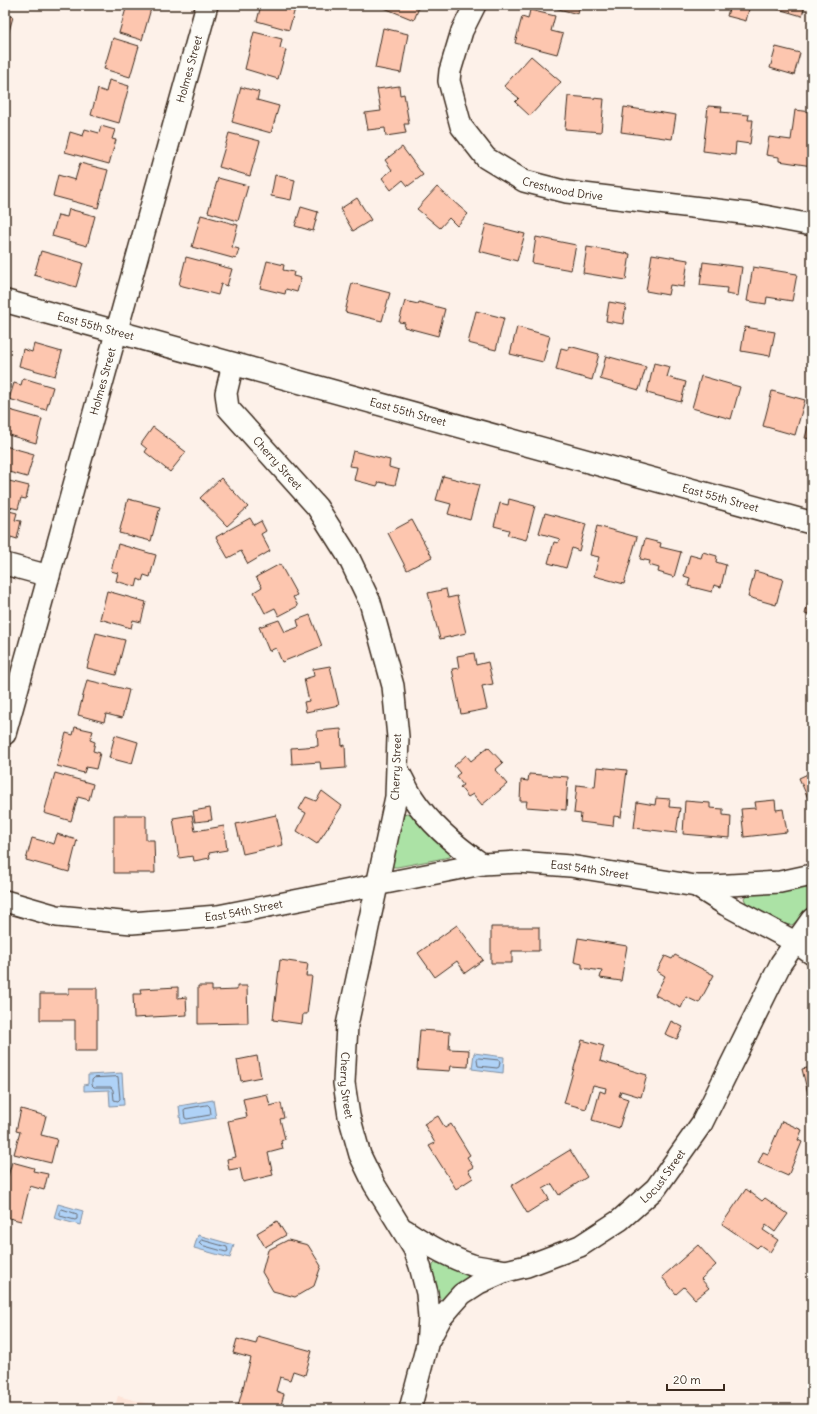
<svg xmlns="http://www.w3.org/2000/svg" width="817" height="1414" viewBox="0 0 817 1414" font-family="Delius,sans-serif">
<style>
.built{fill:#fde4d8}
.green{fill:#abe2a5;stroke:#738662}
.water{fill:#afd2f7;stroke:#818fa0}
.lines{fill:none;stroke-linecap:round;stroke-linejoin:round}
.shore{stroke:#696d75;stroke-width:1}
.building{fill:#fdc6af;stroke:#3b2a1e}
.minor-casing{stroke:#3b2a1e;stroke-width:24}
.major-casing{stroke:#3b2a1e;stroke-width:25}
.minor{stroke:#fdfcf7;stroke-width:21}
.major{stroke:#fdfcf7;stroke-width:22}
.labels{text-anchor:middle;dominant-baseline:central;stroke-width:4;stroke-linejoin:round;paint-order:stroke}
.street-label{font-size:11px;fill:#3b2a1e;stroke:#fdfcf7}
</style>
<rect width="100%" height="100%" fill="#fdf1e9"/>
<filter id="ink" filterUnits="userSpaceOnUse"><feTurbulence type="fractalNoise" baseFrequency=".025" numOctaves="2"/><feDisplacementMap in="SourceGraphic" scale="8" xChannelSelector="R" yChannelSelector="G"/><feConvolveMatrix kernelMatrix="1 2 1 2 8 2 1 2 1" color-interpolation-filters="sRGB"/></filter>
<g filter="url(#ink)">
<!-- built -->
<path class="built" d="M118,1396L168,1409H114Z"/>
<!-- green -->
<path class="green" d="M406,813L411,814L422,827L451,853L450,857L397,867H392C395,849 399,832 404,815Z
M812,883V902L798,920L792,925L784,924L746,903L744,898L747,894Z
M435,1263H437L465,1272L468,1275L467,1280L444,1299L442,1300C436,1296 431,1272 433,1265Z"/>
<!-- water -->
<path class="water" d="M474,1053L504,1057L503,1073L472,1069Z
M122,1073L124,1105L110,1106L109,1090L84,1091V1085L88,1084V1075Z
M213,1100L216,1118L181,1124L179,1106Z
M58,1204L83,1211L80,1225L54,1218Z
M198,1235L234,1245L230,1258L194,1248Z"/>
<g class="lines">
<!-- shore -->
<path class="shore" d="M479,1058L499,1060L500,1062L499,1067L497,1068L478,1066L477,1060Z
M118,1077L120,1099L118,1101L114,1100L113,1090L111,1087H94L92,1085V1080L94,1078Z
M208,1105L210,1107L211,1114L210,1115L187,1119L185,1118L184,1111L185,1109Z
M62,1209L77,1214V1219L75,1220L60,1216V1211Z
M202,1240L227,1247L228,1251L226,1252L201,1245L199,1243Z"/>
</g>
<!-- building -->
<path class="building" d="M127,5H152L142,40L119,33Z
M261,5H296L289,30L257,21Z
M377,5H420L414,20Z
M543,5H580L578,14Z
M730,5H750L746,21L727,16Z
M772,5H805L802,16L771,7Z
M530,10L555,16L551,31L563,34L557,54L515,43L522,17L528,19Z
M5,14L13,17L6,42H5Z
M383,28L408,34L401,73L375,68Z
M254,32L282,39L280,48L286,50L278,79L245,69Z
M113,38L139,46L130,77L104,69Z
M776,47L800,53L794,75L770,68Z
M531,56L561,82L530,116L515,102L519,98L504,86Z
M109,80L129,86L119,123L91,115L98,89L106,92Z
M399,86L400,95L404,94L409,124H404L406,133L386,136L385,128L368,130L365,113L381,111L377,89Z
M241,87L259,92L257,100L279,106L271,133L232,122Z
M568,96L604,99L601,132L565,129Z
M708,106L722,107L721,112L749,115L748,120H753L750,144L736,142L735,155L703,151Z
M624,107L676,115L672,139L621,132Z
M795,110L812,112V166L779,161V157L766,155L769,137L791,140Z
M101,126L115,130L112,139L116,140L109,164L65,152L70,132L83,136L85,129L99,133Z
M229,133L260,141L250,176L219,167Z
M402,147L423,175L408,186L403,180L391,190L382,178L392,170L385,160Z
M80,163L108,170L98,208L53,196L58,175L75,180Z
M275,175L295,180L291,200L271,196Z
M218,178L248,186L238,221L208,212Z
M437,187L468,214L457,226L449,218L440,228L417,209Z
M357,198L371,220L353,231L340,209Z
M301,207L318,212L313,231L295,226Z
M69,209L95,216L87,246L52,236L58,215L67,217Z
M201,215L238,225L232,247L239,249L236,259L192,247Z
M486,224L525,234L517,261L479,251Z
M536,237L576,245L571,270L532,263Z
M587,247L630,254L626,280L583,273Z
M41,251L83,263L76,287L34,275Z
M652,254L688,260L684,287L670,285L668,295L646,291Z
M186,257L232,269L227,286L221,284L218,295L179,285Z
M267,261L284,265L283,270L294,272L293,276L301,278L297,292L286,289L285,294L260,288Z
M703,262L742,267L738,296L726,294L727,288L700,285Z
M753,267L797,274L792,301L767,297L766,304L747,301Z
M352,283L390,293L382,321L345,312Z
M405,301L418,304L419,302L445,309L438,336L404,327L405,323L399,322Z
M609,302L626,305L623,324L606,321Z
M476,311L504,318L496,350L468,343Z
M517,327L550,336L543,362L510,354Z
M745,327L775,332L770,356L741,351Z
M34,344L62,352L55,376L19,366L23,349L32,352Z
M569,346L599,354L592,380L556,370L561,348L569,350Z
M606,356L646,367L639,390L600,379Z
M654,363L670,367L667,377L686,382L681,402L647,393Z
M701,376L740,387L731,419L692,408Z
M23,378L53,387L46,410L9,399L14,383L21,385Z
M772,391L805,400L795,435L763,426Z
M6,409L42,419L36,443L5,434Z
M812,412V439L805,438Z
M153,427L186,452L170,472L145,452L147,449L141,444Z
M5,446L34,454L27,477L5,471Z
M353,451L390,460L389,467L399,470L395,485L379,482L377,486L354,480L357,467L349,466Z
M443,476L479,485L470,520L448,514L451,504L436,500Z
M221,478L248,507L227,526L200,498Z
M5,480L29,486L26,499L21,498L18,509L5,506Z
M128,499L160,507L151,541L119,533Z
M509,499L535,506L526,540L507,535L509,530L494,526L500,503L508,505Z
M5,510L17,513L15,520L21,521L17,539L11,537L9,545L5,544Z
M545,513L586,524L579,551L572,548L566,568L548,563L554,542L558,543L560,539L539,533Z
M250,518L254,525L261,521L266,531L261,534L270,551L248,564L241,551L228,558L216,537Z
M412,520L432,557L407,570L388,533Z
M597,526L637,537L624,584L594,576L599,557L590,555Z
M645,539L661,543L660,547L681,552L674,577L658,572L659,568L649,565L650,561L640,559Z
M118,544L156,555L150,577L144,575L142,581L138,579L136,587L116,581L118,573L111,571Z
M703,552L717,556L716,562L726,565L721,587L714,585L712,592L688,586L690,578L684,576L690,555L701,558Z
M280,564L297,595L293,597L298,606L279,616L275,608L265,613L254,592L262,587L256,577Z
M755,571L783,579L776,605L748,597Z
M446,589L448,598L457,596L466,633L440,639L428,593Z
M812,589V616L805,614Z
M107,591L146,602L141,622L133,620L131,628L100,619Z
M310,615L322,646L282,662L276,648L269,651L259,627L279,620L285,632L299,627L297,620Z
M96,633L125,640L116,675L87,668Z
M474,653L476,665L488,662L493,684L482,686L487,709L461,714L452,669L459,668L457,656Z
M330,666L339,705L306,712L304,702L309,701L304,679L314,676L313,669Z
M87,680L129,690L122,718L106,714L104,722L78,715Z
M75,727L93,731L90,740L95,742L93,751L100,753L96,769L86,767L84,773L57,766L66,733L73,735Z
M341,729L342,746L345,745L346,768L321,770L320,762L292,764L291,748L318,746L317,731Z
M115,735L138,742L132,764L109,758Z
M488,747L503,763L495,770L507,784L482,805L473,794L468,797L460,787L463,785L456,776L460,773L454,766L466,755L471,761Z
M597,767L627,770L621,817L614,816L613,826L580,822L581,814L574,813L577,785L595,787Z
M812,772V807L799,778Z
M55,773L93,784L89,800L78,797L71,821L44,813Z
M529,774L568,777L566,810L526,807L527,801H520L521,780L528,781Z
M322,791L342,806L317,844L297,831L306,813L299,809L306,797L316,801Z
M656,798L670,799L669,807L680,808L676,833L634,828L637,802L655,805Z
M775,800L776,810L783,809L787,832L744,837L741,809L756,808L755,802Z
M685,801L710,803V808L723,809V815L731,816L730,838L683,834Z
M210,808L212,820L195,822L193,811Z
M114,815H146V840H154L155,873H114Z
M192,815L195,831L224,826L227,850L209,853L210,858L194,861L193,856L179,858L173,818Z
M276,815L283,845L243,854L236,824Z
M57,834L77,840L69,872L26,860L32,838L54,844Z
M457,925L483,960L465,973L457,961L435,977L418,953Z
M491,927H539V951H512V963H491Z
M578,938L627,946L621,981L600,978L602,971L582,968V964L574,962Z
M675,955L714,975L699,1003L686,997L681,1008L655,995L665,976L657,971L665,956L672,959Z
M280,960L308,964L306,976H312L307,1014H303L302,1024L273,1020Z
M198,986H212V991L237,990V986H247L248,1023L198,1024Z
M178,987V998L186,997L187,1015L134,1018L133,994H141L140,989Z
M69,988H97V1051H75V1020H40V994H69Z
M671,1021L683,1027L677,1039L665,1034Z
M420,1030L450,1032L449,1049L469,1050L468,1067L451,1066L450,1071L417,1069Z
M582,1040L604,1046L600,1061L647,1075L641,1097L621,1091L619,1096L628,1099L619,1128L592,1120L600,1091L605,1093L606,1088L593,1085L586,1109L564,1103Z
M257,1056L261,1077L241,1081L237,1060Z
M812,1067V1097L809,1098L802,1069Z
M267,1094L270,1106L281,1103L284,1118L280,1119L285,1139L281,1141L283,1149L268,1153L273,1175L243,1182L240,1168L229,1170L227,1159L236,1157L228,1121L247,1117L243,1099Z
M21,1109L46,1116L41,1135L57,1139L51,1163L14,1154L20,1132L16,1131Z
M438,1116L445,1128L451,1124L470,1155L467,1157L473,1167L468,1170L473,1178L456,1189L429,1146L435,1143L424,1124Z
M782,1121L802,1130L798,1140L802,1142L788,1176L758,1163L763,1152L768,1154Z
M570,1150L587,1177L559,1195L552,1184L543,1189L549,1199L527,1213L511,1186Z
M12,1162L34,1168L33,1171L48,1174L44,1190L30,1186L21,1221L5,1217V1175L8,1176Z
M746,1189L762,1201L765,1198L788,1214L775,1232L766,1225L763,1230L778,1240L770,1252L760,1245L757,1248L722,1224Z
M277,1221L286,1235L265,1247L257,1233Z
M288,1240L308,1245L321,1266L314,1286L295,1297L273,1291L262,1272L268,1250Z
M698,1245L716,1265L701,1279L709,1288L695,1299L684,1287L676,1294L662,1277Z
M258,1336L312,1351L305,1375L293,1371L290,1380L280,1377L276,1391L284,1394L280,1409H247L238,1406L251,1358L233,1353L237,1339L256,1344Z"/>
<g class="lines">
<!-- minor casing -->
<g class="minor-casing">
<g id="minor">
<path id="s1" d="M475,5L462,31L450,71L449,81L461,126L486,158L524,181L567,192L759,215L812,225"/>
<path id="s2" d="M233,364L226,393L228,408L317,507L348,556L370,602L393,686L398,737L396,797L347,1025L344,1083L349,1116L360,1155L374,1184L414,1249L420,1266L427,1293L429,1318L427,1345L410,1409"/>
<path d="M5,564L49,576"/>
<path id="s3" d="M5,734L207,5"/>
<path d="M398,770C403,779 407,789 413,798C430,824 456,846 482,864"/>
<path d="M696,886H712L780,882L812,875"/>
<path id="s4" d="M5,901L57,916L132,923L218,916L482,864L519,862L570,866L696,886L726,905L795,942L812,954"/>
<path d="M405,1230C426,1244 448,1257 472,1265C483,1268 495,1269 506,1271"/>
<path id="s5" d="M430,1338L441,1318L453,1304L462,1294L479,1283L506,1271L527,1266L580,1246L620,1220L656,1188L702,1123L781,963L812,919"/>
</g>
</g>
<!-- major casing -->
<g class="major-casing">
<g id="major">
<path id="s6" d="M5,301L812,523"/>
</g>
</g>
<!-- minor -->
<use href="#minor" class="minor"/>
<!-- major -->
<use href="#major" class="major"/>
</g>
</g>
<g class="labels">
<!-- street labels -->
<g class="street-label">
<text stroke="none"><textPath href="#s3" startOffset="690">Holmes Street</textPath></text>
<text stroke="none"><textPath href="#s1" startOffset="252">Crestwood Drive</textPath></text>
<text stroke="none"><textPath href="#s6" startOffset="94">East 55th Street</textPath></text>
<text stroke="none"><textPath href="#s3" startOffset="366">Holmes Street</textPath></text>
<text stroke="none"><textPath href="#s6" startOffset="418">East 55th Street</textPath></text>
<text stroke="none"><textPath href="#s2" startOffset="119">Cherry Street</textPath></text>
<text stroke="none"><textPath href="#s6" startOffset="742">East 55th Street</textPath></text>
<text transform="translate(396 767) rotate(-88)">Cherry Street</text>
<text stroke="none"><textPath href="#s4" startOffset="593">East 54th Street</textPath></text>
<text stroke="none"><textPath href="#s4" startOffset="242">East 54th Street</textPath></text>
<text stroke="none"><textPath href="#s2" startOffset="779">Cherry Street</textPath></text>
<text stroke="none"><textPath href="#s5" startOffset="292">Locust Street</textPath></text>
</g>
</g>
<!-- margin -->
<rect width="817" height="1414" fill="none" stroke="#fdfcf7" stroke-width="20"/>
<rect x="10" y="10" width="797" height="1394" fill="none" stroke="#3b2a1e" stroke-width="1.5" filter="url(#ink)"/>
<!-- scale -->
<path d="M667 1384v6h57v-6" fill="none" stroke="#3b2a1e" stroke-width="2"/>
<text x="673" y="1384" font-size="12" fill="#3b2a1e" stroke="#fdfcf7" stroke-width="3" paint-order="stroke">20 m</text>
</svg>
